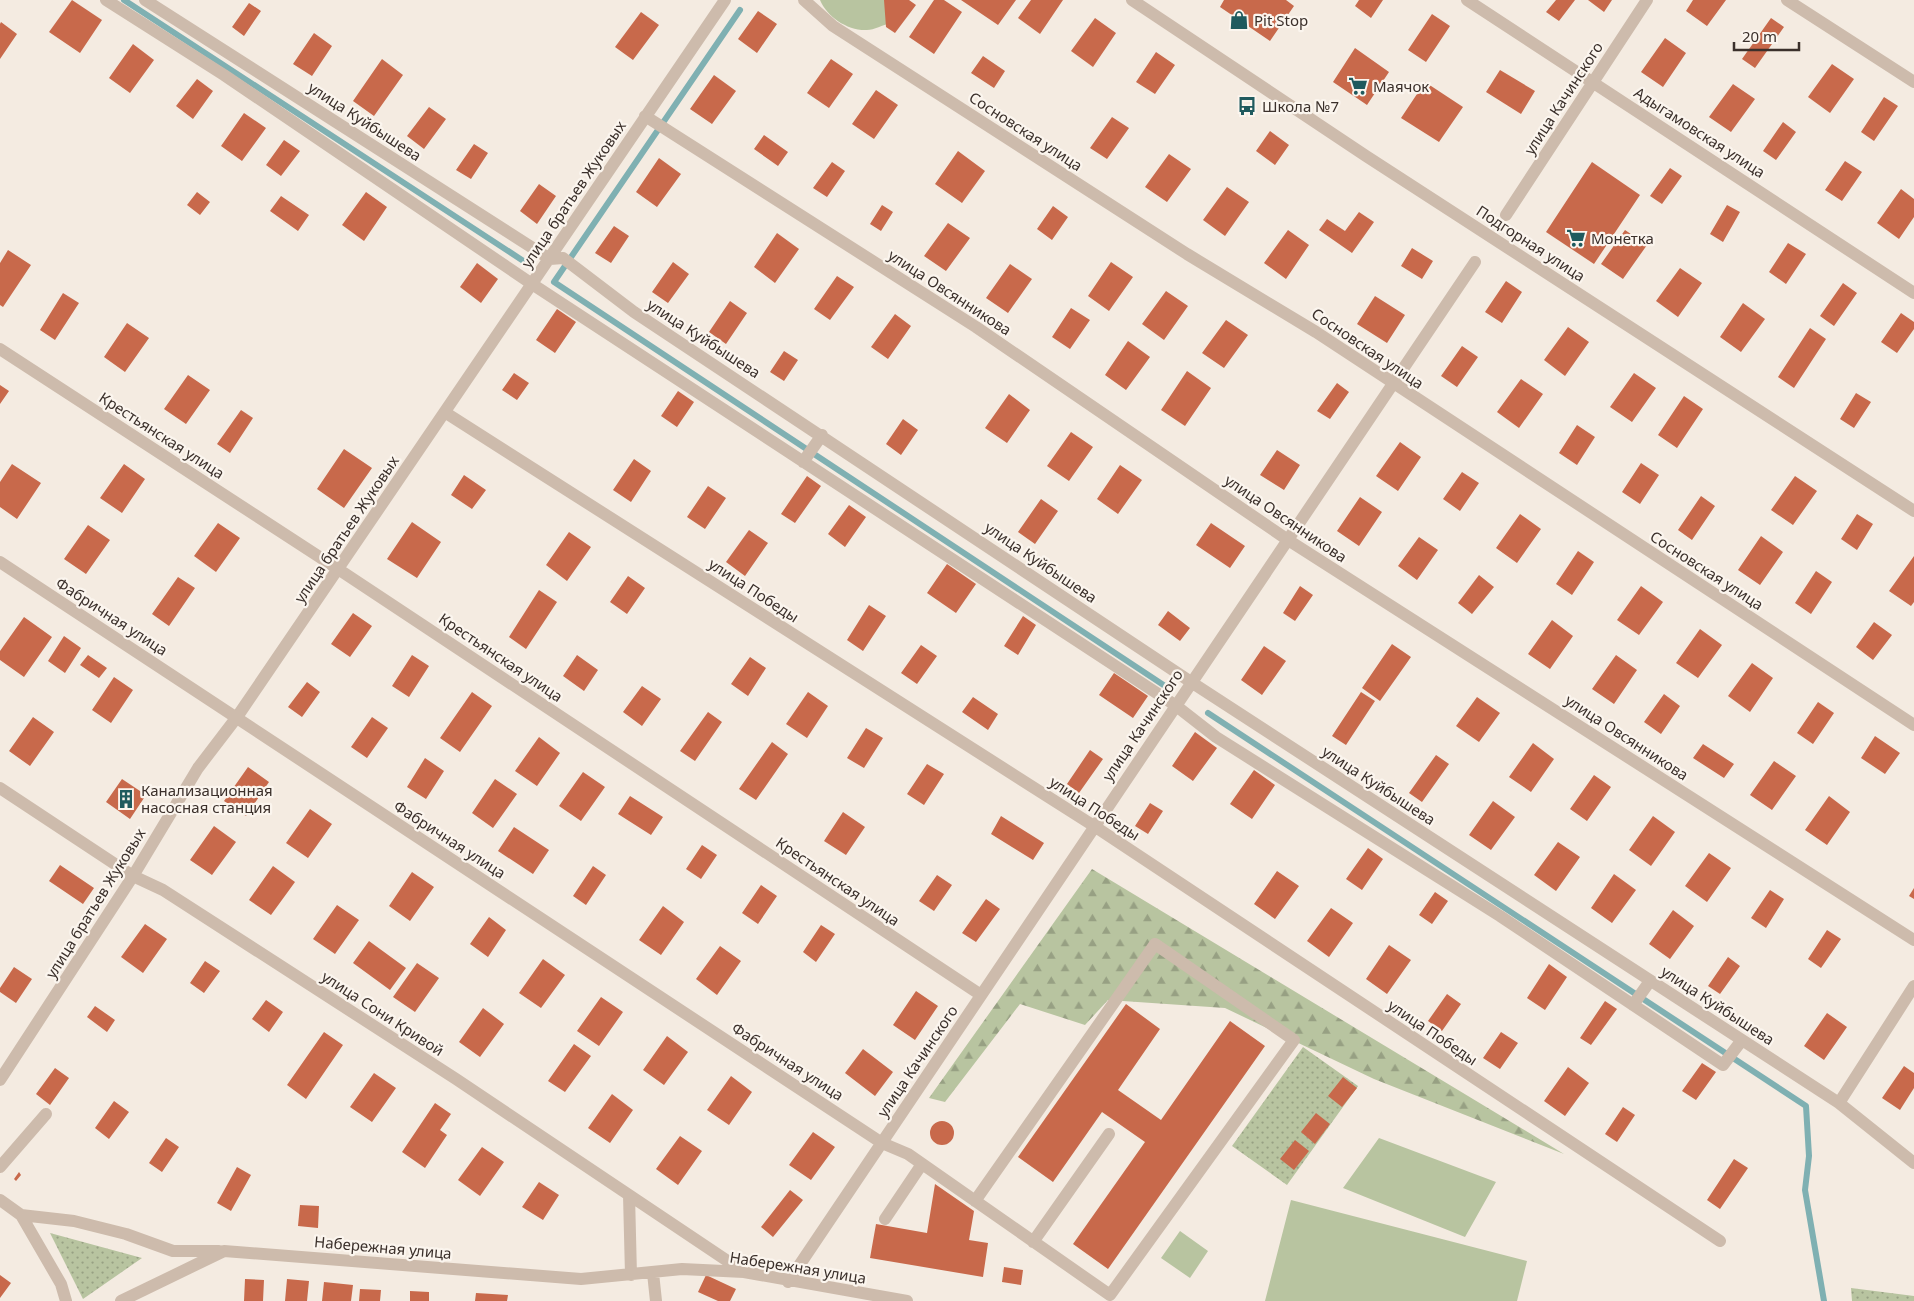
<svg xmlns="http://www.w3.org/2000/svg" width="1914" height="1301" viewBox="0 0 1914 1301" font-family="'Noto Sans',sans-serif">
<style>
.grass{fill:#b8c4a0}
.forest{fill:url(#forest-firs)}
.park{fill:url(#park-dots)}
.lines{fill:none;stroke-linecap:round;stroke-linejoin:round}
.stream{stroke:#7fb0b2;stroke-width:6}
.building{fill:#c8694b}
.minor{stroke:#cdbbac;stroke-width:12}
.labels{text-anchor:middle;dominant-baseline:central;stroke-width:4.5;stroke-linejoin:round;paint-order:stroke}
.poi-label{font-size:15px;fill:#3b302b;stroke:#fbf5ee;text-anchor:start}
.street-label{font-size:15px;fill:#3b302b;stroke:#fbf5ee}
</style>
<defs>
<pattern id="forest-firs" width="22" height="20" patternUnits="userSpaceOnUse" patternTransform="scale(1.25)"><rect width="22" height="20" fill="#b8c4a0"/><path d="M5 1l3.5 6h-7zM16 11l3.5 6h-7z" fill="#97a083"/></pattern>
<pattern id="park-dots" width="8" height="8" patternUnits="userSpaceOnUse" patternTransform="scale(1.25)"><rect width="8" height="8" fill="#b8c4a0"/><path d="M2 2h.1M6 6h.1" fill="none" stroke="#97a083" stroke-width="1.8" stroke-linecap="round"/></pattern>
</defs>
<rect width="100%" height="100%" fill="#f4ebe1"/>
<!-- grass -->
<path class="grass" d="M820,0H895L890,23C883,25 874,30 867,30C848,31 827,17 820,0Z
M1379,1138L1496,1182L1465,1237L1343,1188Z
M1291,1200L1527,1261L1517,1301H1265Z
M1180,1231L1208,1251L1190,1278L1161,1258Z"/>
<!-- forest -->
<path class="forest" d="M1092,869L1564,1154L1374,1079L1225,1008L1108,1000L1085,1025L1020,1004L945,1102L929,1098Z"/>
<!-- park -->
<path class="park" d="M1303,1047L1358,1086L1287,1185L1232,1146Z
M50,1233L142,1258L83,1299Z
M1851,1288L1914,1296V1301H1852Z"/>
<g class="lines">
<!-- stream -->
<path class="stream" d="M124,0L528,264
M740,10L554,282L1165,686
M1208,713L1806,1106L1809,1156L1805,1190L1824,1301"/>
</g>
<!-- building -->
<path class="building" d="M72,0L102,20L80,53L49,32Z
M884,0H909L916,5L895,33L886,27Z
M934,0H944L962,12L934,54L909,37Z
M961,0H1016L998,25Z
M1031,0H1063L1040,34L1018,18Z
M1224,0H1286L1294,6L1270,41L1220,7Z
M1359,0H1383L1371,18L1355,6Z
M1556,0H1575L1559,21L1546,12Z
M1588,0H1612L1604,12Z
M1693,0H1726L1707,26L1686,11Z
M249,3L261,11L244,36L232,27Z
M758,11L777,24L757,53L738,39Z
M641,12L659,25L633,60L615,47Z
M1432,14L1450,26L1426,62L1408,50Z
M1095,18L1116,33L1093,67L1071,51Z
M1771,18L1784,27L1755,68L1742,59Z
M1,22L17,34L0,59V24Z
M314,33L332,46L312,76L293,64Z
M1665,38L1686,53L1663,87L1641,72Z
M133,44L154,60L130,93L109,78Z
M1355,48L1389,72L1367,105L1333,82Z
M1156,52L1175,65L1155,94L1136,82Z
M983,56L1005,71L994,88L971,73Z
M382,59L403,75L374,116L353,101Z
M831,59L853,74L829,108L807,93Z
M1832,64L1854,79L1830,113L1808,97Z
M1500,70L1535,91L1521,114L1486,92Z
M714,75L736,91L712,124L690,109Z
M197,79L213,91L193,119L176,106Z
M1425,82L1463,107L1439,142L1401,118Z
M1733,84L1755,99L1731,132L1709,117Z
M876,90L898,105L874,139L852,124Z
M1884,97L1898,106L1874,141L1861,132Z
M429,107L446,119L424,149L407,136Z
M244,113L266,128L242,161L221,146Z
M1112,117L1129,128L1107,159L1090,148Z
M1783,122L1796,132L1776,160L1763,151Z
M1270,131L1289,145L1275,165L1256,151Z
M764,135L788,152L778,166L754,149Z
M284,140L300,151L281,176L266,165Z
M474,144L488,153L471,179L456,170Z
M958,151L985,171L962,203L935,184Z
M1169,154L1191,169L1167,202L1145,187Z
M659,158L681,174L657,207L636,192Z
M1845,161L1862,172L1842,201L1825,190Z
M832,162L845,171L827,197L813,188Z
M1592,162L1640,195L1594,264L1546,232Z
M1670,168L1682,176L1662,204L1650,196Z
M539,184L556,196L537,224L520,211Z
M1227,187L1249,202L1225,236L1203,220Z
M1901,189L1914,199V217L1899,239L1877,223Z
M197,192L210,202L200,215L187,205Z
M366,192L387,207L364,241L342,225Z
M281,196L309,215L298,231L270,211Z
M882,205L893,212L881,231L870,224Z
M1727,205L1740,212L1723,242L1710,234Z
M1053,206L1068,217L1052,240L1037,229Z
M1359,212L1374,222L1352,253L1319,230L1327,219L1345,231Z
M948,223L970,238L946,271L924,256Z
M614,226L629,236L611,263L595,253Z
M1288,230L1309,245L1286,279L1264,263Z
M1625,230L1647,245L1623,279L1601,264Z
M777,233L799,249L775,283L754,267Z
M1788,243L1806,254L1786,284L1769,272Z
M1412,248L1433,261L1422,279L1401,266Z
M8,250L31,265L3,307L0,305V263Z
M673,262L689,274L668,303L652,292Z
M1111,262L1133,277L1109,311L1088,296Z
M477,263L498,279L481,303L460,287Z
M1010,264L1032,279L1008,313L986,298Z
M1680,268L1702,283L1678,317L1656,301Z
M837,276L854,287L830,320L814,309Z
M1506,281L1522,292L1502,323L1485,312Z
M1843,283L1857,293L1834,326L1820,316Z
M1166,291L1188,306L1164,340L1142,324Z
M63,293L79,303L55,340L40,330Z
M1375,296L1405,315L1387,343L1357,324Z
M730,301L747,313L726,344L709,332Z
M1743,303L1765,319L1741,352L1720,337Z
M1071,308L1090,320L1070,349L1052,337Z
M557,309L576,322L555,353L536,340Z
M1901,313L1914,322V329L1897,353L1881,342Z
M895,314L911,326L888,359L871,347Z
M1226,320L1248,335L1224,368L1202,353Z
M127,323L149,338L125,372L104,357Z
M1568,327L1589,342L1565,376L1544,360Z
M1810,328L1826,339L1794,388L1778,377Z
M1128,341L1150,357L1126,390L1105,375Z
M1462,346L1478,357L1457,387L1441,376Z
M784,351L798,360L784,381L770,372Z
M1187,371L1211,388L1185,426L1161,410Z
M514,373L529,383L517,400L502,390Z
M1634,373L1656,388L1632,422L1610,407Z
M188,375L210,390L186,424L164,409Z
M1521,379L1543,394L1519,428L1497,412Z
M1337,383L1349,392L1330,419L1317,411Z
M0,385L9,391L0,404Z
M678,391L694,402L677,427L661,416Z
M1856,393L1871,402L1854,428L1840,419Z
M1009,394L1030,410L1007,443L985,428Z
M1684,396L1703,409L1677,448L1658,435Z
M241,410L253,418L230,453L217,444Z
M903,419L918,430L901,455L886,444Z
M1577,425L1595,437L1577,465L1559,453Z
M1071,432L1093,447L1069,481L1047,466Z
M1400,442L1421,457L1398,491L1376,476Z
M344,449L372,468L344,508L317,489Z
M1277,450L1300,465L1284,490L1260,475Z
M634,459L651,471L631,502L613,490Z
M1641,463L1659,475L1640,504L1622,492Z
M12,464L41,483L17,519L0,507V482Z
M124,464L145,479L122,513L100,498Z
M1120,465L1142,480L1118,514L1097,499Z
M1462,472L1479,483L1460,511L1443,499Z
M464,475L486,490L472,509L451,495Z
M807,476L821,486L795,523L781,514Z
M1795,476L1817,491L1793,525L1771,510Z
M708,486L726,498L705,529L687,517Z
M1701,496L1715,506L1692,540L1678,530Z
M1360,497L1382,512L1359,546L1337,531Z
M1041,499L1058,511L1035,544L1018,532Z
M849,505L866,517L845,547L828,534Z
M1520,514L1541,529L1517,563L1496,548Z
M1857,514L1873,524L1857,550L1841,539Z
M412,522L441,542L417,578L387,559Z
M218,523L240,538L216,572L194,556Z
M1211,523L1245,546L1230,568L1196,545Z
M88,525L110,540L86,574L64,559Z
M749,530L768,543L745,576L726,562Z
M569,532L591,547L567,581L546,565Z
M1761,536L1783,552L1760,585L1738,570Z
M1419,537L1438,550L1417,580L1398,566Z
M1578,551L1594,562L1572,595L1556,584Z
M1914,556V602L1911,606L1889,591Z
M947,564L976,584L956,613L927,593Z
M1816,571L1832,582L1811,614L1795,603Z
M1479,575L1494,587L1472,614L1458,603Z
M628,576L645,588L627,614L610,602Z
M178,577L195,588L169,626L152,614Z
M1300,586L1313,595L1295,621L1283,613Z
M1641,586L1663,602L1639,635L1617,620Z
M539,590L557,602L526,649L509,637Z
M869,605L886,616L863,651L847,640Z
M1168,611L1190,628L1180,641L1158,625Z
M353,613L372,626L350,657L331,644Z
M1023,616L1036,625L1018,655L1004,646Z
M24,617L52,637L24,677L0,660V651Z
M1552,620L1573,636L1550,669L1528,654Z
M1874,622L1892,635L1873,660L1856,647Z
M1700,629L1722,645L1698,678L1676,663Z
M64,636L81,648L65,673L48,661Z
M1392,644L1411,657L1380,701L1362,688Z
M921,645L937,656L917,684L901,673Z
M1264,646L1286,661L1262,695L1241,680Z
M88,655L107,668L99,678L80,665Z
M412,655L429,666L409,697L392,686Z
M577,655L598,670L584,691L563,676Z
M1616,655L1637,670L1614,704L1592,689Z
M750,657L766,668L748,696L731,684Z
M1752,663L1773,678L1750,712L1728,696Z
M1114,673L1148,696L1133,718L1099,695Z
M114,677L133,690L111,723L92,710Z
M307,682L320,692L302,717L288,707Z
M642,686L661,699L642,726L623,712Z
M472,692L492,706L460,752L440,738Z
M808,692L828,706L807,738L786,724Z
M1361,692L1375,701L1346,745L1332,736Z
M1664,694L1680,706L1661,734L1644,722Z
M973,697L998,714L988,730L962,712Z
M1477,697L1500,713L1479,742L1456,726Z
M1818,702L1834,713L1813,744L1797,733Z
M708,712L722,722L695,761L680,751Z
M33,717L54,732L30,766L9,751Z
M372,717L388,728L367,758L351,747Z
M866,728L883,738L864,768L847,758Z
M1195,732L1217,748L1193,781L1172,766Z
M1875,736L1900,753L1885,774L1861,758Z
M539,737L560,753L537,786L515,771Z
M772,742L788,754L756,800L739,789Z
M1533,743L1554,759L1531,792L1509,777Z
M1703,744L1734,764L1724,778L1693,758Z
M1090,750L1103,759L1079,793L1067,784Z
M1436,755L1449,764L1422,802L1409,793Z
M425,758L444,771L426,799L407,787Z
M1774,761L1796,776L1772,810L1750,795Z
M927,764L944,774L924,805L907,794Z
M248,767L269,782L246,816L224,801Z
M1254,770L1275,785L1252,819L1230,804Z
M583,772L605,787L581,821L559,806Z
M1594,775L1611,787L1587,821L1570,809Z
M122,779L146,795L130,819L106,802Z
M495,779L517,794L493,828L472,813Z
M630,796L663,817L651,835L618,814Z
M1829,796L1850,812L1827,845L1805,830Z
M1493,801L1515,817L1491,850L1469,835Z
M1150,803L1163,811L1148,834L1135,826Z
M310,809L332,824L308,858L286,843Z
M843,812L865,827L846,855L824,841Z
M1001,816L1044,843L1033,860L991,834Z
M1653,816L1675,832L1651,866L1629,850Z
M214,826L236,842L212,875L190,860Z
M514,827L549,850L533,874L498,851Z
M1558,842L1580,857L1556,891L1534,875Z
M702,845L717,855L701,879L686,869Z
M1368,848L1383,859L1362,890L1346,879Z
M1709,853L1731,868L1707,902L1685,886Z
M60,865L94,888L83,904L49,881Z
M273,866L295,882L271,915L249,900Z
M593,866L606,875L586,905L573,896Z
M1277,871L1299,886L1275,919L1254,904Z
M412,872L434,887L410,921L389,906Z
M1614,874L1636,890L1612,923L1591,908Z
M937,875L952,885L934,911L919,901Z
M761,885L777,896L758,924L742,913Z
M1914,888V899L1909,896Z
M1770,890L1784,899L1766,928L1751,918Z
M1435,892L1448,901L1432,924L1419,915Z
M986,899L1000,909L976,942L962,933Z
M337,905L359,920L335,954L313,939Z
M663,906L684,922L661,955L639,940Z
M1331,908L1353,923L1329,957L1307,941Z
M1673,910L1694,926L1670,959L1649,944Z
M489,917L506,930L488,957L470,944Z
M145,924L167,939L143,973L121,957Z
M821,925L835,934L816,962L803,952Z
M1827,930L1841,939L1821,968L1808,959Z
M369,941L406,968L390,990L353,963Z
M1389,945L1411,960L1387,994L1366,979Z
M720,946L741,961L717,995L696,979Z
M1728,957L1740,966L1720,994L1708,986Z
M543,959L565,975L541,1008L519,993Z
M205,961L220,971L204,993L190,983Z
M417,963L439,978L415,1012L393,997Z
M1549,964L1567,977L1545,1010L1527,998Z
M14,967L32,979L16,1003L0,992V988Z
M916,991L938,1006L915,1040L893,1025Z
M1447,994L1461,1004L1442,1031L1428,1021Z
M601,997L623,1012L599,1046L577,1031Z
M266,1000L283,1012L269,1032L252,1019Z
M1605,1001L1617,1009L1591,1045L1580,1038Z
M1126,1004L1160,1029L1118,1090L1161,1120L1230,1021L1265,1046L1108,1269L1073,1244L1145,1142L1102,1112L1053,1182L1018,1157Z
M95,1006L115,1020L107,1032L87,1017Z
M483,1008L504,1024L480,1057L459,1042Z
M1827,1013L1847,1027L1824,1060L1804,1046Z
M324,1032L343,1045L306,1099L287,1085Z
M1501,1032L1518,1043L1500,1069L1483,1058Z
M667,1036L688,1052L664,1085L643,1070Z
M574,1044L591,1056L565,1092L548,1081Z
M863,1049L893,1072L875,1096L845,1073Z
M1702,1063L1716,1072L1696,1100L1682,1091Z
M1904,1066L1914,1073V1088L1900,1110L1882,1098Z
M1568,1067L1589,1083L1565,1116L1544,1101Z
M55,1068L69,1078L50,1105L36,1094Z
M374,1073L396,1088L372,1122L350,1107Z
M731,1076L752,1092L729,1125L707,1110Z
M1343,1077L1357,1088L1342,1107L1328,1096Z
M612,1094L633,1110L610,1143L588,1128Z
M114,1101L129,1112L109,1139L95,1128Z
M435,1103L451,1114L440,1130L447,1135L425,1168L402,1152Z
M1623,1107L1635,1115L1617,1142L1605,1134Z
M1316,1113L1330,1124L1315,1144L1301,1132Z
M930 1133a12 12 0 1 1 24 0a12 12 0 1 1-24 0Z
M813,1132L835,1147L811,1180L789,1165Z
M680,1136L702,1151L678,1185L656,1169Z
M166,1138L179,1147L162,1172L149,1163Z
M1295,1140L1309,1151L1294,1170L1280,1159Z
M482,1147L504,1162L480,1196L458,1180Z
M1734,1159L1748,1168L1720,1209L1707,1200Z
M237,1167L251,1175L231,1211L217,1203Z
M19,1172L21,1175L16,1181L14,1179Z
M539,1182L559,1195L543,1220L522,1207Z
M935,1184L974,1211L969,1240L988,1243L983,1277L870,1258L876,1224L927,1233Z
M790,1190L803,1200L773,1237L761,1227Z
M300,1205L319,1206L318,1228L298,1226Z
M1004,1267L1023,1270L1021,1285L1002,1282Z
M0,1275L11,1283L0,1298Z
M706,1275L736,1289L730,1301H718L698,1292Z
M245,1279L264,1280L263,1301H244Z
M287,1279L309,1281L307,1301H285Z
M324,1282L353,1285L351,1301H322Z
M360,1289L381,1290L380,1301H359Z
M410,1291L429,1292V1301H410Z
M476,1293L508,1295L507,1301H475Z"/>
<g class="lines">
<!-- minor -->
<path class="minor" d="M106,0L224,75L532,284L1175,705L1216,737L1500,916L1723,1065L1742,1040
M145,0L550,259L563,258L634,312L1191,682L1839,1103L1914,1163
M804,0L833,26L1187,254L1316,332L1914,725
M1132,0L1366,156L1914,511
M1467,0L1914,293
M1787,0L1914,82
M645,116L976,327L1288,540L1914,940
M1506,215L1647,0
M0,349L338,569L981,995
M446,413L1094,826L1720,1241
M803,462L822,435
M0,562L882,1143L908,1154L1110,1295L1294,1040L1155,944L975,1201
M0,788L133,876L163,890L456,1079L744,1272
M1633,1005L1650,981
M0,1080L133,876L198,768L237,717L725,0
M1839,1103L1914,986
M0,1167L46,1114
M629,1195L631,1275
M0,1200L21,1215L74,1221L126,1234L173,1251H219
M21,1215L61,1284L66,1301
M885,1219L922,1164
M1033,1242L1109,1134
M653,1273L656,1301
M788,1282L1475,262
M121,1301L224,1251L581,1279L682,1269L744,1272L907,1301"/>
</g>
<!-- icons -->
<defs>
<g id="shop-bare" transform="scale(1.5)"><path d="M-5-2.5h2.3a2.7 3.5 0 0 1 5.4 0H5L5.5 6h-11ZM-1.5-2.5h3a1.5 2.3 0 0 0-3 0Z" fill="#1f5a5e" stroke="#fbf5ee" stroke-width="2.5" paint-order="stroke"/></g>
<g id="supermarket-bare" transform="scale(1.5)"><path d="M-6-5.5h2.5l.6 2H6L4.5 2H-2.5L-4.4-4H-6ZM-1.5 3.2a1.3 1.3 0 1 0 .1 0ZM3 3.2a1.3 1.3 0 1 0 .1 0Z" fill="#1f5a5e" stroke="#fbf5ee" stroke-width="2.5" paint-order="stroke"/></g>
<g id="bus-bare" transform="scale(1.5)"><path d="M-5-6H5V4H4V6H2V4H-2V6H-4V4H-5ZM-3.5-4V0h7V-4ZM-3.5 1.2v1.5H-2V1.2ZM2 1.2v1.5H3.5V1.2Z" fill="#1f5a5e" stroke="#fbf5ee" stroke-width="2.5" paint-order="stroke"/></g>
<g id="building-bare" transform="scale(1.5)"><path d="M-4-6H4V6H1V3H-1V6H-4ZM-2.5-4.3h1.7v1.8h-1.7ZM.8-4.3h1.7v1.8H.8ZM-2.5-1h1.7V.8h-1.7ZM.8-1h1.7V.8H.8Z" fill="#1f5a5e" stroke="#fbf5ee" stroke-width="2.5" paint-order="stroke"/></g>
</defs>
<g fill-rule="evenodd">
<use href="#shop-bare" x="1239" y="20"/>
<use href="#supermarket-bare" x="1358" y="86"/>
<use href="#bus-bare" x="1247" y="106"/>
<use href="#supermarket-bare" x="1576" y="238"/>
<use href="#building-bare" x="126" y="799"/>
</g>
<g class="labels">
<!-- poi labels -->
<g class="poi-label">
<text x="1254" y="20">Pit Stop</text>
<text x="1373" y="86">Маячок</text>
<text x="1262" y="106">Школа №7</text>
<text x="1591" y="238">Монетка</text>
<text x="141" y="790">Канализационная<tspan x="141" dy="17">насосная станция</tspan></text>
</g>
<!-- street labels -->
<g class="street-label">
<text transform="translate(1563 98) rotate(-57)">улица Качинского</text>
<text transform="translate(365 121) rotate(33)">улица Куйбышева</text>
<text transform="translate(1026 131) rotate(33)">Сосновская улица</text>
<text transform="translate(1700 132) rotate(33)">Адыгамовская улица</text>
<text transform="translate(573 194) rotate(-56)">улица братьев Жуковых</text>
<text transform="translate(1531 243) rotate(33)">Подгорная улица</text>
<text transform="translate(950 292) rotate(33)">улица Овсянникова</text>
<text transform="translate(704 338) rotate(33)">улица Куйбышева</text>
<text transform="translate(1368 348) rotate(34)">Сосновская улица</text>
<text transform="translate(162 435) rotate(33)">Крестьянская улица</text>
<text transform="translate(1286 518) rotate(34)">улица Овсянникова</text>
<text transform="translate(346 529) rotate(-56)">улица братьев Жуковых</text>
<text transform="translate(1041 562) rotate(34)">улица Куйбышева</text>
<text transform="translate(1707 570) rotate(33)">Сосновская улица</text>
<text transform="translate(754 590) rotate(33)">улица Победы</text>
<text transform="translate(112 616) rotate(33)">Фабричная улица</text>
<text transform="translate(501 657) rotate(34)">Крестьянская улица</text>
<text transform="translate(1142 725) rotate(-56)">улица Качинского</text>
<text transform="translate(1627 737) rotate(33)">улица Овсянникова</text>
<text transform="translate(1379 785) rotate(33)">улица Куйбышева</text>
<text transform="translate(1095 808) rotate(33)">улица Победы</text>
<text transform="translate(450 839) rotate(33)">Фабричная улица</text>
<text transform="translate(838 881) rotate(34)">Крестьянская улица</text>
<text transform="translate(95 903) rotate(-58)">улица братьев Жуковых</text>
<text transform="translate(1718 1005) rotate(33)">улица Куйбышева</text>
<text transform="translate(383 1013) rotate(33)">улица Сони Кривой</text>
<text transform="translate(1433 1032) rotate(34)">улица Победы</text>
<text transform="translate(788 1061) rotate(33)">Фабричная улица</text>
<text transform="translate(917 1061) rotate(-56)">улица Качинского</text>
<text transform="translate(383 1247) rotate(5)">Набережная улица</text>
<text transform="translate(798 1267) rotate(9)">Набережная улица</text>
</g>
</g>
<!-- scale -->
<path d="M1734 42v8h65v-8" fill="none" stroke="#3b302b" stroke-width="2.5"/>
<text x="1742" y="42" font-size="15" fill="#3b302b" stroke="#fbf5ee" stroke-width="4" paint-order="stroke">20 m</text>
</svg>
